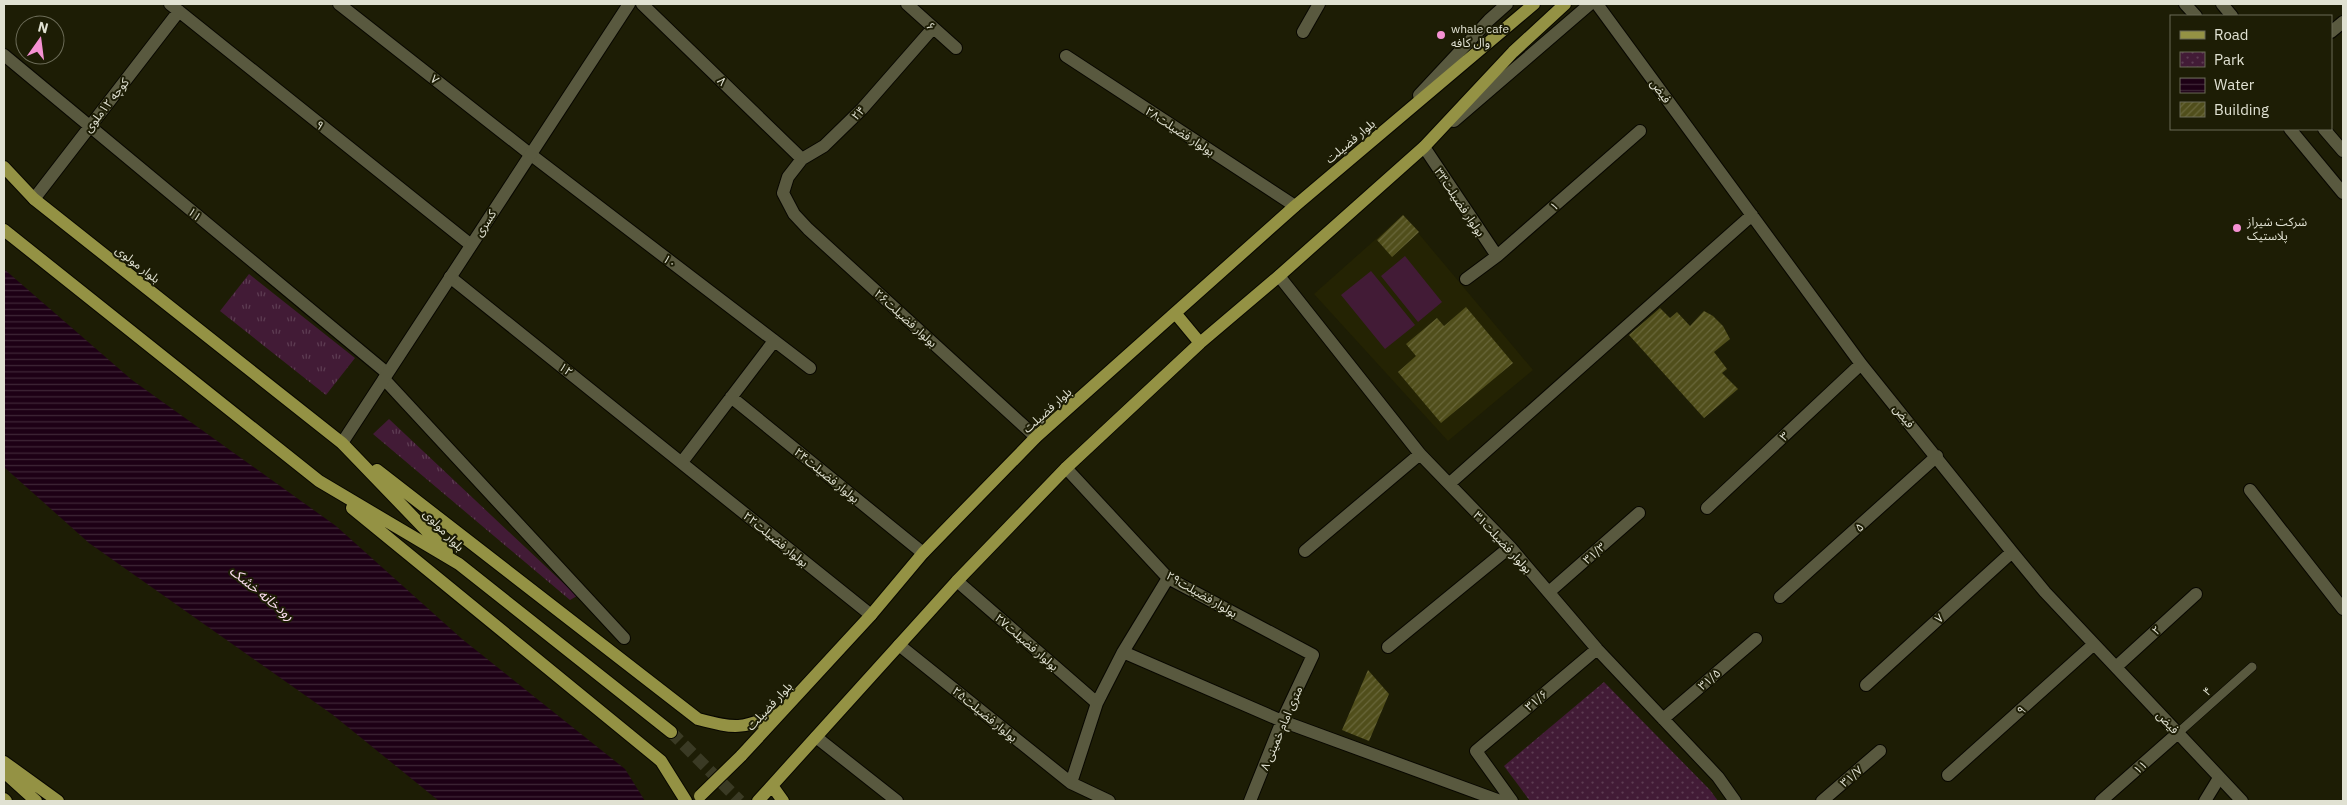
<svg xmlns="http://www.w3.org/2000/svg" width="2347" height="805" viewBox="0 0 2347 805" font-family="'IBM Plex Sans','Noto Sans Arabic',sans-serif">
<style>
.built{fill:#242303}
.grass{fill:url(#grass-tufts)}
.park{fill:url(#park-dots)}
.pitch{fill:#421b36}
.water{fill:url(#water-rules)}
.building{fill:url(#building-hatch)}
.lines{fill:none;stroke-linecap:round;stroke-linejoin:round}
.primary-tunnel{stroke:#3a3a24;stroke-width:12;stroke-dasharray:12 6;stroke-linecap:butt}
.service-casing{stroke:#080700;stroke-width:10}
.minor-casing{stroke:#080700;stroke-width:14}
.tertiary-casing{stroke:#080700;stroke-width:14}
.secondary-casing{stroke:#080700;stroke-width:14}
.primary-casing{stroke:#080700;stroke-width:14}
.service{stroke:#59593f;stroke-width:9}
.minor{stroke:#59593f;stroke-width:12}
.tertiary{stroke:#59593f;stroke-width:12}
.secondary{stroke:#59593f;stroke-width:12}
.primary{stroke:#949244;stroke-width:12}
.primary-bridge-casing{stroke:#080700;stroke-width:14;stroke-linecap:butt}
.primary-bridge{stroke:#949244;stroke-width:12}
.poi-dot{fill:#f591d3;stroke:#1d1d05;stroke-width:2}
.labels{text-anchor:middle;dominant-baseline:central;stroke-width:4;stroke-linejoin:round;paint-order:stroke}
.street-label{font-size:12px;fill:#e0e1d2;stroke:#1d1d05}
.poi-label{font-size:12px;fill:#e0e1d2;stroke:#1d1d05;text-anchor:start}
.water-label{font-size:14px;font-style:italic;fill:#f8daec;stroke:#1d1d05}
</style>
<defs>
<pattern id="grass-tufts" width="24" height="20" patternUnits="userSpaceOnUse" patternTransform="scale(1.25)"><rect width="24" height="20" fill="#421b36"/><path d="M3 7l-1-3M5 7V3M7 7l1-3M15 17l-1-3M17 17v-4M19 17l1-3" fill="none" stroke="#5d3c52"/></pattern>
<pattern id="park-dots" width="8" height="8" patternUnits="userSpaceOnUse" patternTransform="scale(1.25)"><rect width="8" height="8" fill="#421b36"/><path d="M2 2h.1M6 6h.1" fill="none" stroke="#5d3c52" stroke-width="1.8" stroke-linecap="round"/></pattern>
<pattern id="water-rules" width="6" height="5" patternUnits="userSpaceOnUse" patternTransform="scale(1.25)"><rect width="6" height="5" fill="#1d0015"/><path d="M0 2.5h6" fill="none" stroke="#3e2536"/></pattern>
<pattern id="building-hatch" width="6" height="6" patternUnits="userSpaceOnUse" patternTransform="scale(1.25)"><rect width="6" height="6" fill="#504e1b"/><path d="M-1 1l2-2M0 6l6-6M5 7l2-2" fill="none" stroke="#69673b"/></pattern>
</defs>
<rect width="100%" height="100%" fill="#1d1d05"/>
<!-- built -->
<path class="built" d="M1403,215L1533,370L1448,441L1314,294Z"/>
<!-- grass -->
<path class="grass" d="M249,274L355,358L326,395L220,311Z
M389,419L577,596L570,600L373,434Z"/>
<!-- park -->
<path class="park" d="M1604,682L1710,790L1718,801H1530L1504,766Z"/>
<!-- pitch -->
<path class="pitch" d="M1405,256L1442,302L1418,322L1381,276Z
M1371,271L1415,325L1385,349L1341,295Z"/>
<!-- water -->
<path class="water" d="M4,269L132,380L336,526L462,639L625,769L645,801H439L333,715L89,543L4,467Z"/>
<!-- building -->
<path class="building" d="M1403,215L1419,232L1392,257L1377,240Z
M1466,307L1513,363L1441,423L1398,372L1416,356L1406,344L1437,318L1444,326Z
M1660,308L1670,318L1677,312L1690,326L1704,311L1713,316L1723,326L1730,339L1714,352L1727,369L1722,373L1738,389L1704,418L1629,335Z
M1368,670L1389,694L1369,741L1342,730Z"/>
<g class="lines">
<!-- primary-tunnel -->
<path class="primary-tunnel" d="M671,732L740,801"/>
<!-- service casing -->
<g class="service-casing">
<path id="service" d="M2178,733L2252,667"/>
</g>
<!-- minor casing -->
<g class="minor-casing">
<path id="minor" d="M170,4L471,245
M339,4L530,154L810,368
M642,4L802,159
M907,4L956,48
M1597,4L1861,364L2012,552L2045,592L2242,801
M933,28L862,109L824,146L802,159L788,177L783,193L794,214L808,229L1036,437
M1303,32L1319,4
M4,55L387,373
M1066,56L1295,206
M1424,147L1497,256
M34,199L179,11
M1279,276L1420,454L1510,547L1597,649L1718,777L1735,801
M450,277L871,615
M1466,279L1497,256L1640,131
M384,379L624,638
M731,397L923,553
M682,462L774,341
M1066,468L1168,578L1313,655L1282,721L1250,801
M1449,484L1752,215
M2250,490L2343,609
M1707,508L1861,364
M1305,551L1420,454
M957,581L1097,703
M1549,592L1639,513
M1780,597L1937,456
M899,645L1071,783L1109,801
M1388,647L1510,547
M1123,652L1282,721L1500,801
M2116,667L2196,594
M1866,685L2012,552
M1663,719L1756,639
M816,737L897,801
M1948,775L2094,644
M1071,783L1097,703L1123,652L1168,578
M1512,801L1476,751L1597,649
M1822,801L1880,751
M2101,801L2178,733"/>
</g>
<!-- tertiary casing -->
<g class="tertiary-casing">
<path id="tertiary" d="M342,443L629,4
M2205,801L2219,778"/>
</g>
<!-- secondary casing -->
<g class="secondary-casing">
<path id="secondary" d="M2185,4L2196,16
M2222,4L2232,16
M2331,32L2343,22
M1419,95L1489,20L1507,4
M1454,121L1590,4
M2290,129L2343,193
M2324,129L2343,151"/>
</g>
<!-- primary casing -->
<g class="primary-casing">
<path id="primary" d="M4,167L34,199L342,443L447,552
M4,230L319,481L459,564L671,732
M1176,314L1200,343
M377,470L698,719C737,729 740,729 778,714
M352,508L661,761L686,801
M741,756L871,615L923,553L1036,437L1295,206L1534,4
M4,762L58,801
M4,772L36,801
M773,787L783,801
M4,799L6,801
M758,801L957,581L1066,468L1200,343L1279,276L1424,147L1513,52L1565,4"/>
</g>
<!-- service -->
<use href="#service" class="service"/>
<!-- minor -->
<use href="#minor" class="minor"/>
<!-- tertiary -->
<use href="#tertiary" class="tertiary"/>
<!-- secondary -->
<use href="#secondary" class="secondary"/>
<!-- primary -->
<use href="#primary" class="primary"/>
<!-- primary-bridge casing -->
<g class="primary-bridge-casing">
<path id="primary-bridge" d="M700,796L741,756"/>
</g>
<!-- primary-bridge -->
<use href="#primary-bridge" class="primary-bridge"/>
</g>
<!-- markers -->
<g class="poi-dot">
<circle cx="1441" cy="35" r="5"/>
<circle cx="2237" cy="228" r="5"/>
</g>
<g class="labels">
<!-- street labels -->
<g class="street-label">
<text transform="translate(931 26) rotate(43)">۶</text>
<text transform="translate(435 79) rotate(38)">۷</text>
<text transform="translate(722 81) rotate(44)">۸</text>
<text transform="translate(1661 91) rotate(54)">فیض</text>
<text transform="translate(106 105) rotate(-52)">کوچه ۱۲ملوی</text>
<text transform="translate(858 113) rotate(-46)">۲۴</text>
<text transform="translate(320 125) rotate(39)">۹</text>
<text transform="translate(1180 131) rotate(33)">بولوار فضیلت۲۸</text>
<text transform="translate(1350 141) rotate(-40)">بلوار فضیلت</text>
<text transform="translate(1460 202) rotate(56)">بولوار فضیلت۳۳</text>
<text transform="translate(1554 206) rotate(-41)">۱</text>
<text transform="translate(195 214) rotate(40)">۱۱</text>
<text transform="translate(485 223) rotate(-57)">کسری</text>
<text transform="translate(670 261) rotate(37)">۱۰</text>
<text transform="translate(138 264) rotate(38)">بلوار مولوی</text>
<text transform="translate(906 318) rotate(42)">بولوار فضیلت۲۶</text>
<text transform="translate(566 369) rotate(39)">۱۲</text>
<text transform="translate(1047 410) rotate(-42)">بلوار فضیلت</text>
<text transform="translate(1904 416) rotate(51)">فیض</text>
<text transform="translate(1784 436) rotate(-43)">۳</text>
<text transform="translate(827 475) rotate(39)">بولوار فضیلت۲۴</text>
<text transform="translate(1859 527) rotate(-42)">۵</text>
<text transform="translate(444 530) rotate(46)">بلوار مولوی</text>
<text transform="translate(776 539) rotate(39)">بولوار فضیلت۲۲</text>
<text transform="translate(1503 542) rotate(47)">بولوار فضیلت۳۱</text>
<text transform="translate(1594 553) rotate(-41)">۳۱/۳</text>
<text transform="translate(1202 594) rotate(30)">بولوار فضیلت۲۹</text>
<text transform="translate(1939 618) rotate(-43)">۷</text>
<text transform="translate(2156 630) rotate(-42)">۲</text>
<text transform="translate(1027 642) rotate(41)">بولوار فضیلت۲۷</text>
<text transform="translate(1709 679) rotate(-41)">۳۱/۵</text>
<text transform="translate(2207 691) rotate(-42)">۴</text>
<text transform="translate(1536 700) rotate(-40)">۳۱/۶</text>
<text transform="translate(769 706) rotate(-47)">بلوار فضیلت</text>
<text transform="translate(2021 710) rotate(-42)">۹</text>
<text transform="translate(985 714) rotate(39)">بولوار فضیلت۲۵</text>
<text transform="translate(2168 722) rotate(47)">فیض</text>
<text transform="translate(1281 728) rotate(-67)">۸ متری امام خمینی</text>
<text transform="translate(2140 767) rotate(-41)">۱۱</text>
<text transform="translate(1851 776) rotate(-41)">۳۱/۷</text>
</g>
<!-- poi labels -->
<g class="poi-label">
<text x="1451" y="28">whale cafe<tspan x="1451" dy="14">وال کافه</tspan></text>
<text x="2247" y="221">شرکت شیراز<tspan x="2247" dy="14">پلاستیک</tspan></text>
</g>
<!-- water labels -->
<g class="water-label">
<text transform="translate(262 593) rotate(39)">رودخانه خشک</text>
</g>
</g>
<!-- border -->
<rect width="2347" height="805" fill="none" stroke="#e0e1d2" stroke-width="10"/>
<!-- legend -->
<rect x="2170" y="15" width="162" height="115" fill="#1d1d05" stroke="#6b6b57"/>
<rect x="2180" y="31" width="25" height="8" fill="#949244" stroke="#6b6b57"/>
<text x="2214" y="40" font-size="15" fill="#e0e1d2">Road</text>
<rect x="2180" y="52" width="25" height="15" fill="url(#park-dots)" stroke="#6b6b57"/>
<text x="2214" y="65" font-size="15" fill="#e0e1d2">Park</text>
<rect x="2180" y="78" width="25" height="15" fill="url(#water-rules)" stroke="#6b6b57"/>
<text x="2214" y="90" font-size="15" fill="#e0e1d2">Water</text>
<rect x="2180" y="102" width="25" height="15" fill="url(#building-hatch)" stroke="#6b6b57"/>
<text x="2214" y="115" font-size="15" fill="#e0e1d2">Building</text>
<!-- north arrow -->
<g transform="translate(40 40) rotate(14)"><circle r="24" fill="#1d1d05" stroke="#6b6b57"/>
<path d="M0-4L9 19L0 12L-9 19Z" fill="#f591d3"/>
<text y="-8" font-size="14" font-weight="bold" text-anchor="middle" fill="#e0e1d2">N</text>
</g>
</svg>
